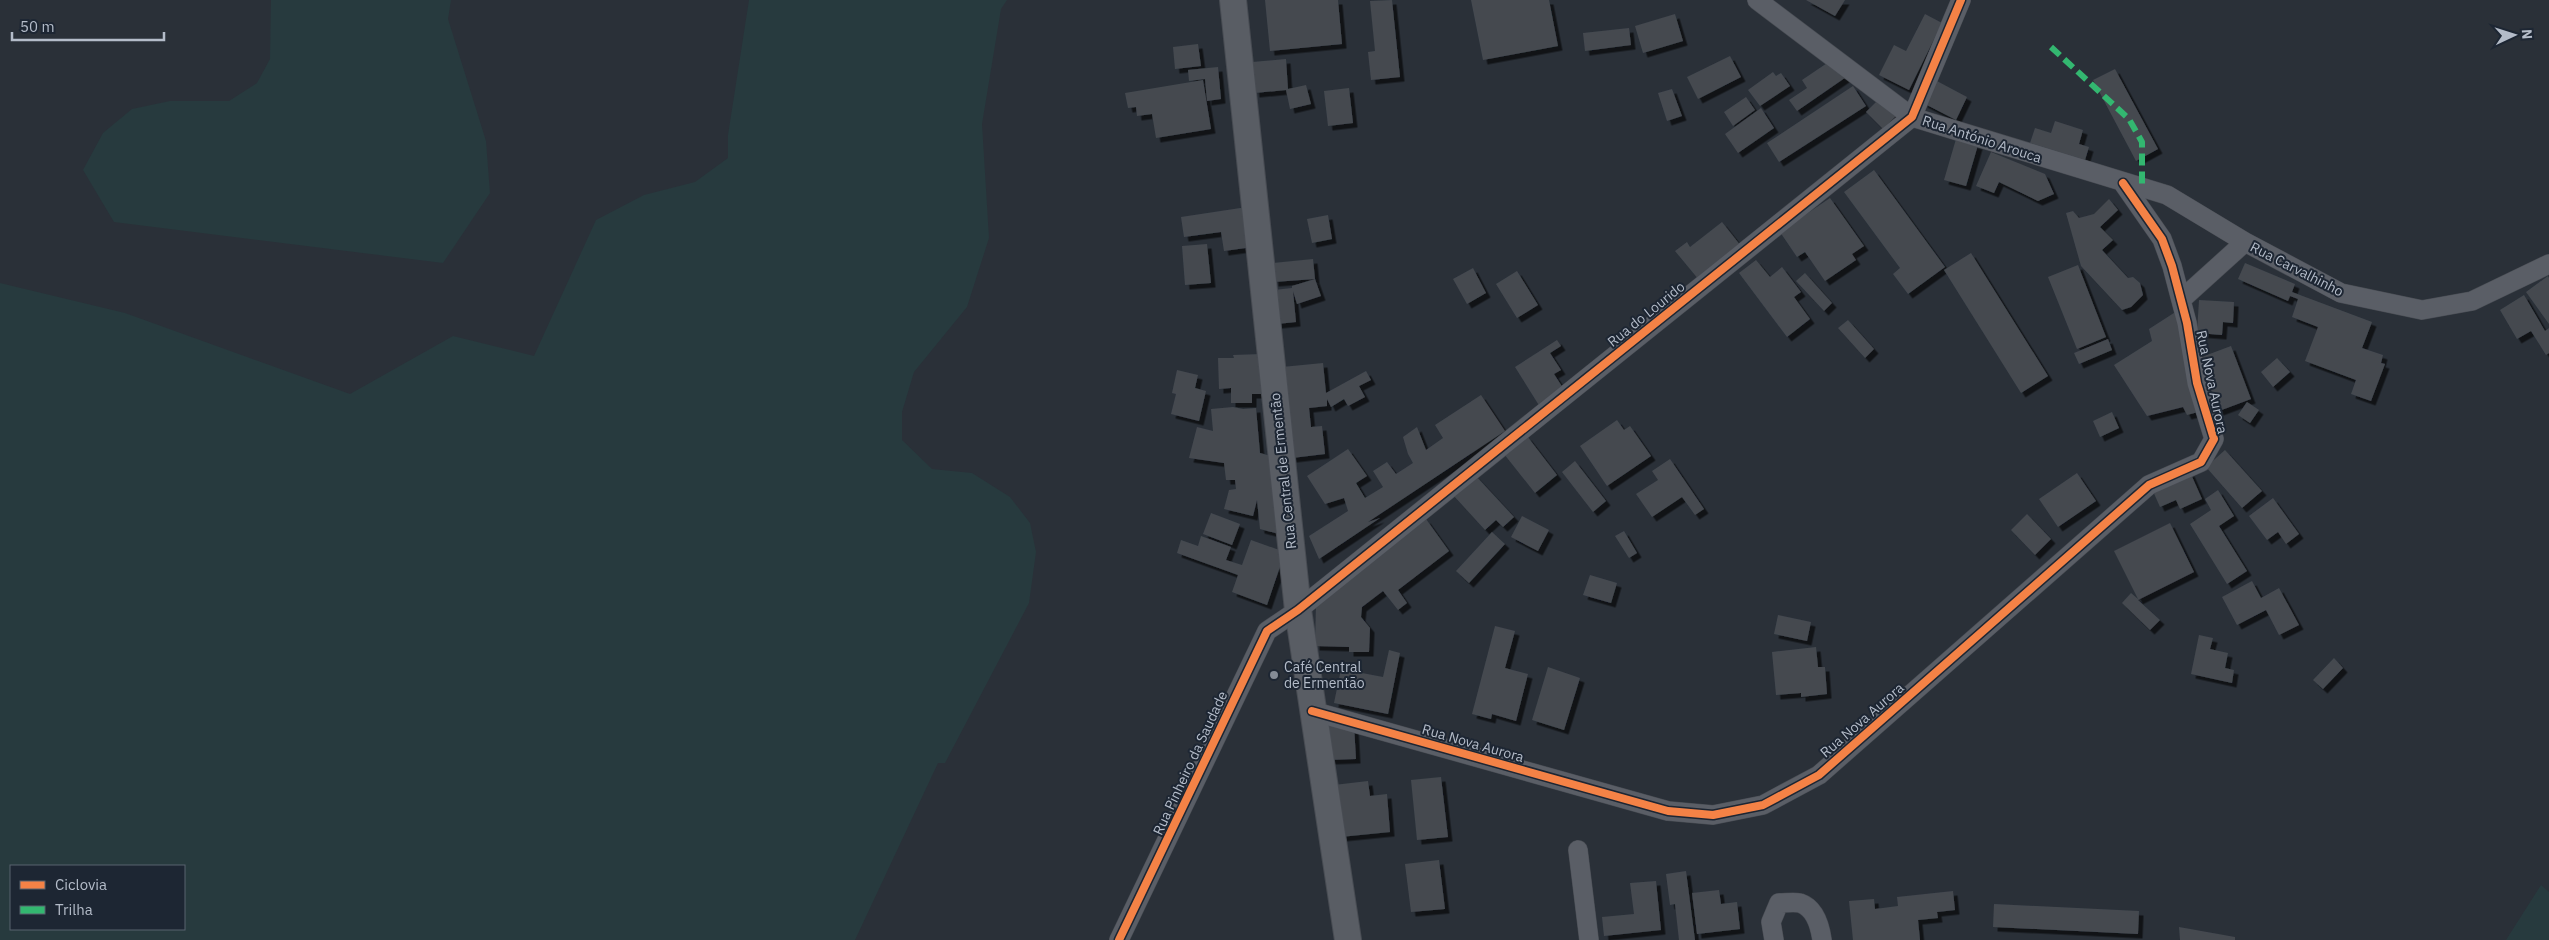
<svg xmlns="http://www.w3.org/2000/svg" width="2549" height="940" viewBox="0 0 2549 940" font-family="'IBM Plex Sans',sans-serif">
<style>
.green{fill:#273a3e;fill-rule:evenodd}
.building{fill:#444950;filter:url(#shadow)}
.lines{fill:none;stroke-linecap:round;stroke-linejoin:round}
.street-casing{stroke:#484c53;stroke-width:20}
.secondary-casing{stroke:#484c53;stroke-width:28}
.street{stroke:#5a5e66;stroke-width:19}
.secondary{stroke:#595d64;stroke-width:26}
.quiet{stroke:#33b770;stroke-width:6;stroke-dasharray:12 6;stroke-linecap:butt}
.cycleway-casing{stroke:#1d2633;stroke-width:11}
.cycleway{stroke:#f48246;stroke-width:8}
.poi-dot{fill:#848b96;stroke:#1d2633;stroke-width:2}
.labels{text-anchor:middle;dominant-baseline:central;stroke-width:4;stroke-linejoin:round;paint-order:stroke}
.street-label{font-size:14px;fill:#b4bcc9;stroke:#1d2633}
.poi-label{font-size:14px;fill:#b4bcc9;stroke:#1d2633;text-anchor:start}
</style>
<defs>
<filter id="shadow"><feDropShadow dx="4.5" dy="4.5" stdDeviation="0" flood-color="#0009"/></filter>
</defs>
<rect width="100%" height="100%" fill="#2a3038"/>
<!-- green -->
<path class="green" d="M271,0H451L448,19L486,141L490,193L443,263L114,222L83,170L103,133L132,109L170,101H229L257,83L270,59Z
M749,0H1007L1001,9L982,124L989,238L967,307L914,372L902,412V440L932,469L972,473L1010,497L1030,523L1036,552L1029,603L945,763H938L855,940H0V283L125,313L350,394L453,336L534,356L596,220L644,195L695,182L728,158V135ZM11,866H184V929H11Z
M2541,885L2549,892V940H2506Z"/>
<!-- building -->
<path class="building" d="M1265,0H1338L1342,44L1270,51Z
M1392,0L1400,77L1371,80L1368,52L1375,51L1370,1Z
M1471,0H1549L1558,46L1483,60Z
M1806,0H1845L1835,16Z
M1675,14L1683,41L1643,53L1635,26Z
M1925,14L1942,23L1909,90L1879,75L1894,45L1906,51Z
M1629,28L1631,45L1585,51L1583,33Z
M1198,44L1201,66L1175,69L1173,47Z
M1839,55L1852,73L1797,111L1789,100L1807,88L1802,80Z
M1730,56L1741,77L1698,99L1687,77Z
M1286,59L1288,89L1306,85L1311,104L1290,109L1286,90L1255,93L1252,62Z
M1218,67L1221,99L1207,101L1205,79L1189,81L1188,70Z
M2115,69L2158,149L2136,161L2093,80Z
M1773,72L1776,76L1781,73L1790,86L1760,106L1748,90Z
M1203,80L1211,129L1156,138L1152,114L1137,116L1136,107L1128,108L1125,93Z
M1935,80L1967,97L1956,120L1923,103Z
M1853,86L1866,106L1779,162L1767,143Z
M1349,88L1353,123L1328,126L1324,91Z
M1672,89L1682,116L1667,121L1658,93Z
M1885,93L1902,110L1883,129L1866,112Z
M1746,97L1755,110L1733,126L1724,112Z
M1761,108L1774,128L1738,153L1725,134Z
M2055,121L2083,130L2079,144L2089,147L2085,160L2030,143L2035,128L2051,133Z
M1956,139L1978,145L1966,186L1944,180Z
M1991,152L2045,174L2054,194L2038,201L1999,182L1994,193L1976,186Z
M1874,170L1945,267L1908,294L1893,274L1900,268L1844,192Z
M1830,198L1864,246L1852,254L1856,260L1825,281L1805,252L1797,257L1780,232Z
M2109,199L2118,210L2100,227L2113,240L2102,250L2128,278L2133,277L2140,283L2143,295L2131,307L2122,310L2081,266L2066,213L2073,211L2079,218L2094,214Z
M1247,207L1253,247L1224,251L1221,232L1184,237L1181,217Z
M1328,215L1332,239L1312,243L1307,219Z
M1722,222L1741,246L1699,280L1675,251L1687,242L1690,247Z
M1207,244L1211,283L1185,285L1182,246Z
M1971,253L2048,376L2021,393L1944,270Z
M1313,259L1315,279L1321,296L1297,304L1293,291L1296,322L1277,324L1274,290L1292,288V286L1315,279L1274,282L1273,263Z
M1756,260L1770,277L1782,267L1801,292L1794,297L1810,319L1787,337L1739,273Z
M2245,263L2295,284L2292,292L2372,322L2362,348L2383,355L2381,363L2385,364L2371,401L2351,394L2356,380L2305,361L2318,327L2292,317L2298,299L2290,296L2288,301L2238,279Z
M2078,265L2106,337L2077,349L2048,277Z
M1473,268L1486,293L1467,304L1453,279Z
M1517,271L1538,305L1517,318L1496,284Z
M1805,273L1832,303L1824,311L1796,281Z
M2548,276L2549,278V324L2526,292Z
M2524,295L2545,331L2549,328V353L2546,355L2531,331L2517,339L2500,310Z
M2199,300L2234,302L2233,323L2223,322L2222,335L2197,333Z
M2177,311L2202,411L2187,415L2183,407L2147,416L2114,365L2152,341L2149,329Z
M1848,320L1874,349L1865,358L1838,328Z
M2108,339L2112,350L2079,364L2074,353Z
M1557,340L1561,346L1550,353L1561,370L1554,374L1565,391L1540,407L1515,367Z
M2231,346L2251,399L2219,411L2199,358Z
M1262,354L1264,394H1252V403H1231V388L1219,389L1218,358H1234L1233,355Z
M2277,358L2290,372L2273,387L2261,372Z
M1323,363L1326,393L1366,371L1371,380L1359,386L1365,397L1348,406L1344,399L1331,407L1327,399V406L1309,408L1311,427L1322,426L1325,454L1292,458L1282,367Z
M1177,370L1198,375L1195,388L1206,391L1199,421L1171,414L1176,394L1172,393Z
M1481,395L1505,431L1368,522L1380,518L1319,559L1309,536L1348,511L1344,498L1325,504L1307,476L1348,449L1367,476L1356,483L1365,498L1383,487L1373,471L1387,462L1396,474L1413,463L1408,454L1403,437L1417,427L1426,450L1443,438L1435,425Z
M2247,402L2259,410L2250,423L2238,415Z
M1233,407L1243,409L1256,408L1260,453L1275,457L1283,535L1260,529L1257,500L1253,516L1224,509L1229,490L1236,489L1235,480H1226L1224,463L1189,458L1197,427L1213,431L1211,409Z
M2112,412L2119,428L2100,437L2093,421Z
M1617,420L1624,430L1630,426L1651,456L1607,486L1580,446Z
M1527,436L1557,475L1535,493L1504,454Z
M2225,450L2262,491L2242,508L2206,467Z
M1670,459L1704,509L1695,515L1682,497L1652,517L1636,494L1658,480L1652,471Z
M1575,461L1606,501L1593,512L1562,472Z
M2190,472L2202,499L2180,509L2176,500L2160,507L2152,489Z
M2077,473L2096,501L2058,527L2039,499Z
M1475,475L1514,517L1503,527L1496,520L1485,530L1453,495Z
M2218,490L2234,516L2219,526L2247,571L2227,584L2190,524L2211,510L2205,499Z
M2273,498L2299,534L2286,544L2278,532L2267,540L2249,516Z
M1211,513L1240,524L1232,545L1203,534Z
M2027,514L2051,539L2035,555L2011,530Z
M1522,516L1549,530L1538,551L1511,537Z
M1426,519L1449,551L1398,590L1407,603L1398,610L1383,591L1362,607L1361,617L1370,628L1369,652H1349V647L1315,646L1316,604Z
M2170,523L2194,572L2138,600L2160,620L2150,630L2122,603L2131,593L2138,599L2114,551Z
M1624,531L1637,553L1629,558L1615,536Z
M1492,532L1505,544L1469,583L1456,571Z
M1201,536L1231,547L1226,560L1242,565L1251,540L1285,552L1267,605L1232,592L1238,575L1177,553L1181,540L1198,546Z
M1590,575L1617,583L1611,603L1583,595Z
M2252,581L2261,598L2279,588L2299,625L2279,635L2266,610L2237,625L2222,597Z
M1778,615L1811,622L1807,641L1774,634Z
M1495,626L1515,631L1505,668L1528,674L1516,721L1492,714L1491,719L1472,714Z
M2199,635L2213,638L2210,649L2228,653L2225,668L2234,670L2232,683L2191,674Z
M1816,647L1818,667H1825L1827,694L1801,697V693L1776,695L1772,652Z
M1389,650L1400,653L1388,714L1334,703L1341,669L1383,677Z
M2334,658L2343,668L2323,689L2313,680Z
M1548,667L1580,678L1564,730L1532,720Z
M1354,725L1356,759L1328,760L1326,726Z
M1441,777L1448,837L1417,840L1411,780Z
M1368,781L1370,796L1387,794L1390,832L1340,837L1334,785Z
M1439,860L1445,909L1411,912L1405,864Z
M1686,871L1695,940H1679L1675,904L1670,905L1666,874Z
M1656,881L1661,930L1604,936L1602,917L1634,914L1630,883Z
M1719,890L1721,904L1737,902L1740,929L1697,934L1692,893Z
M1953,891L1955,910L1937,912L1938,918L1918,920L1920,940H1853L1849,901L1874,899L1875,909L1898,906L1897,897Z
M1994,904L2139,911L2138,934L1993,927Z
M2179,927L2235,937V940H2180Z"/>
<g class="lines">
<!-- street casing -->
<g class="street-casing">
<path id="street" d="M1757,0L1912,117L2167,195L2245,242L2341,293L2422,310L2472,301L2549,264
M2182,299L2245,242
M1312,711L1668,811L1713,815L1763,805L1819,775L2149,485L2201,462L2214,439L2197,383L2187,323L2172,266L2162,239L2123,183
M1578,850L1589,940
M1119,940L1267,631L1298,610L1912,117L1961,0
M1774,940L1771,922L1779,903C1785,903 1794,902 1800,903C1815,908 1820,926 1822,940"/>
</g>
<!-- secondary casing -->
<g class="secondary-casing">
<path id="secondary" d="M1233,0L1298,610L1348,940"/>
</g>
<!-- street -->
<use href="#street" class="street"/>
<!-- secondary -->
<use href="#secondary" class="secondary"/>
<!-- quiet -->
<path class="quiet" d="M2051,47L2129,119L2142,142V189"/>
<!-- cycleway casing -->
<g class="cycleway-casing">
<path id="cycleway" d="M1312,711L1668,811L1713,815L1763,805L1819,775L2149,485L2201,462L2214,439L2197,383L2187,323L2172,266L2162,239L2123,183
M1119,940L1267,631L1298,610L1912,117L1961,0"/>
</g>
<!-- cycleway -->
<use href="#cycleway" class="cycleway"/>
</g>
<!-- markers -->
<circle class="poi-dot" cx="1274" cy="675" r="5"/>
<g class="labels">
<!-- street labels -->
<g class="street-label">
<text transform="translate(1982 139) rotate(18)">Rua António Arouca</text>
<text transform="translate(2297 269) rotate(27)">Rua Carvalhinho</text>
<text transform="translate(1646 314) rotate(-39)">Rua do Lourido</text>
<text transform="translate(2212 382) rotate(78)">Rua Nova Aurora</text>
<text transform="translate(1283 471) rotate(-96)">Rua Central de Ermentão</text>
<text transform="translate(1862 720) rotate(-41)">Rua Nova Aurora</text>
<text transform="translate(1473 743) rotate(16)">Rua Nova Aurora</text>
<text transform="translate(1190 763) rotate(-65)">Rua Pinheiro da Saudade</text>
</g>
<!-- poi labels -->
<g class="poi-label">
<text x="1284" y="667">Café Central<tspan x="1284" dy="16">de Ermentão</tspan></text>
</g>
</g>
<!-- legend -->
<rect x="10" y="865" width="175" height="65" fill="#1d2633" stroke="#59626f"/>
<rect x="20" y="881" width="25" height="8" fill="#f48246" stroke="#59626f"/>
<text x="55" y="890" font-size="15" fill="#b4bcc9">Ciclovia</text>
<rect x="20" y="906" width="25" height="8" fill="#33b770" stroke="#59626f"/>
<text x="55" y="915" font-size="15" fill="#b4bcc9">Trilha</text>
<!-- north arrow -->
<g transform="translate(2514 35) rotate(86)" stroke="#1d2633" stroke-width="4" paint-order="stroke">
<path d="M0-4L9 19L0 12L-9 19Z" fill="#b4bcc9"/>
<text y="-8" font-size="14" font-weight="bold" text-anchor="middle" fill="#b4bcc9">N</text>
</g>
<!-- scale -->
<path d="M12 32v8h152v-8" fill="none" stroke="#b4bcc9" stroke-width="2.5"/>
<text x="20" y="32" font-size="15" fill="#b4bcc9" stroke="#1d2633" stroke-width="4" paint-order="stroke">50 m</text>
</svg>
